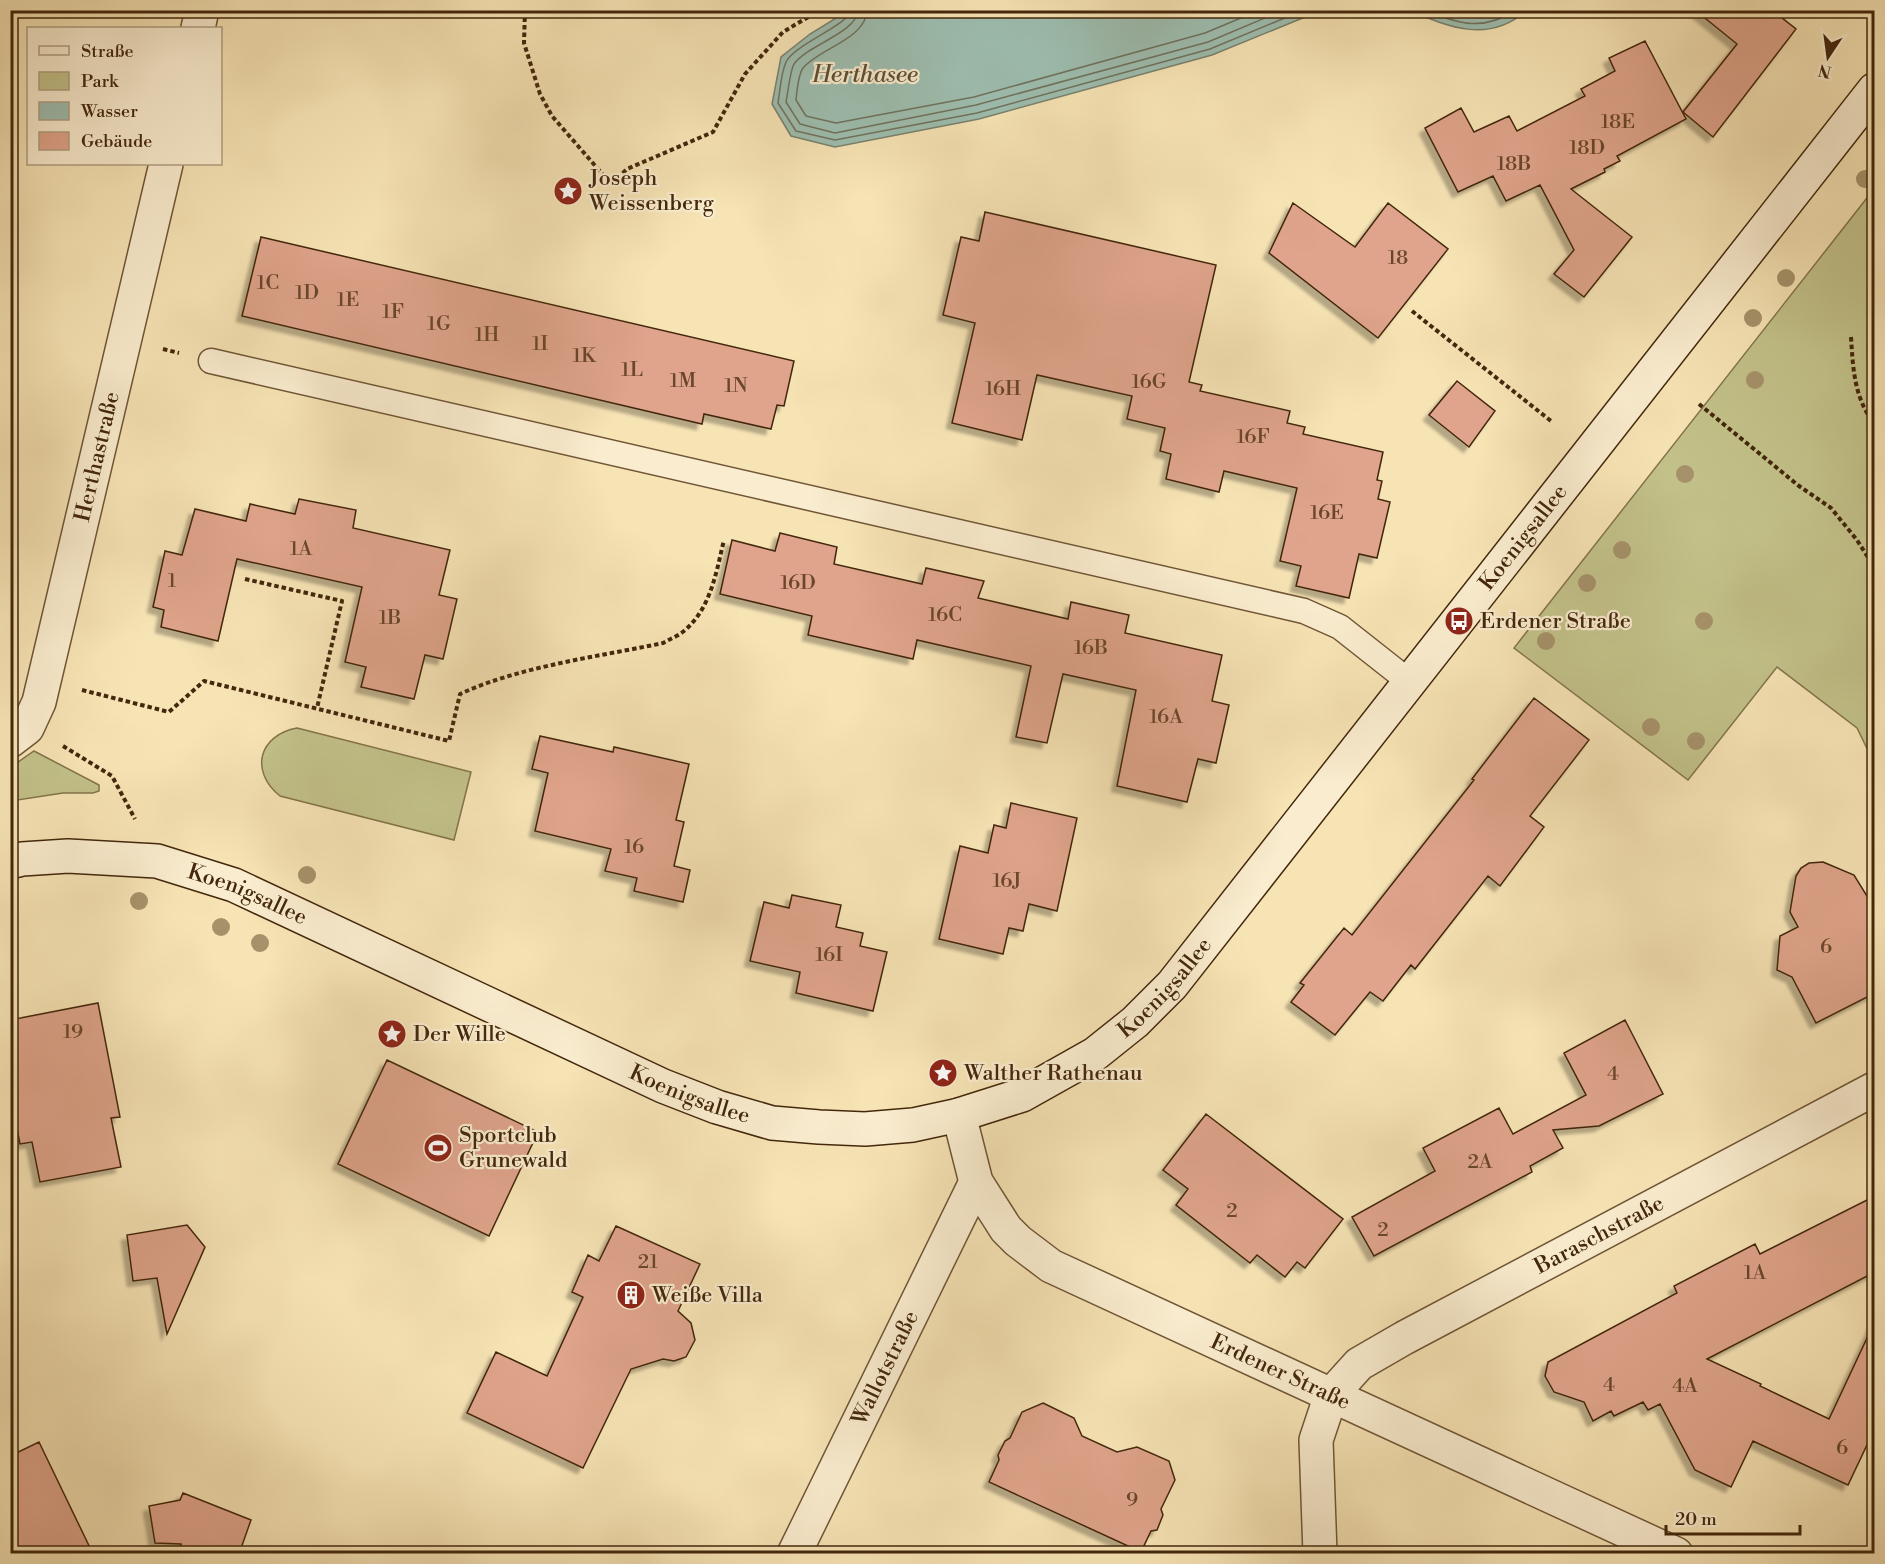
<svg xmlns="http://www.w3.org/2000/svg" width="1885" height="1564" viewBox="0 0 1885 1564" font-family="'Libre Bodoni',serif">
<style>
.green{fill:#c3c28a;stroke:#83744b;stroke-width:1.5}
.water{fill:#9dbeb0;stroke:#79826e;stroke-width:1.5}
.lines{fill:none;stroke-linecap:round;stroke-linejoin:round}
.shore{stroke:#70725e;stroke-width:1.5}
.building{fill:#dfa48b;stroke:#43270c;stroke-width:1.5;filter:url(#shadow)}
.lane-casing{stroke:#705636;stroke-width:27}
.street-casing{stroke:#705636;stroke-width:36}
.secondary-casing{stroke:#43270c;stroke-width:36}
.path{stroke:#43270c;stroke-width:4;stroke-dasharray:4.5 3;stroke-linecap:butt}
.lane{stroke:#faedcf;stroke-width:24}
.street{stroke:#faedcf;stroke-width:33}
.secondary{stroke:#faedcf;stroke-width:33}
.tree{fill:#a6926a}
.labels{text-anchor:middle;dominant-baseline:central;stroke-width:4.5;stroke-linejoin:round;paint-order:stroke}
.number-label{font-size:20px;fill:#6a462c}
.poi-label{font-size:22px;fill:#43270c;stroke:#faedcf;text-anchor:start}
.street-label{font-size:22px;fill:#43270c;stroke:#faedcf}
.water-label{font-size:24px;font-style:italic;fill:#5a4d35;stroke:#faedcf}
</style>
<defs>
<filter id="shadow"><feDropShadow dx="-5.5" dy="5.5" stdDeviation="1.5" flood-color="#0004"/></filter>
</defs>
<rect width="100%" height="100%" fill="#f7e4b5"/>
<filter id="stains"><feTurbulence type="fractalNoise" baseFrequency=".00333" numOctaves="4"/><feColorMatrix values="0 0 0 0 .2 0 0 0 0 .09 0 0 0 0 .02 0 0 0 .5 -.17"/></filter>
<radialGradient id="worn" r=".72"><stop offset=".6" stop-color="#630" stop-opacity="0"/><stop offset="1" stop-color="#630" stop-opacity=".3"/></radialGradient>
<!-- green -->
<path class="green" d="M1874,189V335C1871,353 1866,377 1874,394V763L1857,728L1777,667L1688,780L1514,648Z
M297,728L471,772L454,840L280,796C249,771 259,735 297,728Z
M34,751L99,785V791L93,793H63L11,801V767Z"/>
<!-- water -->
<path class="water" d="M849,10H1320V11L1212,55L979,119L835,147L791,136L772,104L781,57L810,34Z
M1411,11H1526C1489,43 1451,28 1411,11Z"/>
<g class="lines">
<!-- shore -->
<path class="shore" d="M851,10C849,25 795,44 786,62C781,73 780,91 778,103L796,131L835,140L977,113L1210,49L1304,10
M858,10C857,33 807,45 794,64C790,71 788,93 786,102L800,124L835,133L976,105L1208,42L1284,10
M867,10C866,39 820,48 803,68C798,75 797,91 796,100L806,116L836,123L974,97L1205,33L1260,10
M1426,10C1459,25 1484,31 1516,10"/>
</g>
<!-- building -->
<path class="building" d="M1695,10H1772L1796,29L1713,137L1683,112L1737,44Z
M1645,41L1686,119L1617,156L1620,161L1604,169L1605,172L1571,189L1632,237L1584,297L1554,274L1574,250L1540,185L1506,201L1493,176L1458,192L1425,128L1461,108L1474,132L1509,116L1517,131L1585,96L1581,89L1615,71L1609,58Z
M1293,203L1355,247L1388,203L1448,249L1378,338L1269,253Z
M985,212L1216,265L1189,382L1202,385L1200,391L1290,411L1287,423L1305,427L1303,434L1383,452L1377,480L1382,481L1378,499L1390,502L1377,558L1359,554L1349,598L1296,586L1301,566L1280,561L1297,488L1224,471L1219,492L1166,479L1171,454L1160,451L1165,428L1127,419L1132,396L1037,375L1022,440L952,423L975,323L943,315L961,237L979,241Z
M261,237L794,361L784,406L777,405L771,429L704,414L702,424L242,316Z
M1457,381L1495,411L1469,447L1429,415Z
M299,499L356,510L353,528L450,550L439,595L457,599L443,659L425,655L414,699L361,687L366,667L345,662L362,587L237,559L218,641L161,627L164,610L153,607L165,551L182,555L195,509L246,521L250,504L295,514Z
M780,533L837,547L834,564L922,584L926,568L984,581L978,598L1068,619L1071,602L1129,615L1125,633L1222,655L1212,701L1229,705L1216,763L1198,759L1187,802L1117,786L1136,690L1063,674L1047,743L1016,737L1031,666L917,640L913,659L808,635L812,616L720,594L732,540L775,551Z
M1534,698L1589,740L1530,816L1544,827L1500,886L1488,876L1415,969L1411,965L1383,1001L1370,992L1335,1035L1291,1002L1304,985L1300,983L1344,928L1352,935L1474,780L1472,779Z
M540,736L613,752L614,747L689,764L676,820L684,822L674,866L690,870L683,902L634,891L637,878L605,871L611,849L535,831L548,773L532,769Z
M1011,803L1077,818L1057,911L1029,904L1023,931L1009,928L1003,954L939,939L960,846L988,853L994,825L1006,828Z
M1823,862L1854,875L1875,909V993L1816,1023L1792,977L1777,970L1780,936L1798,927L1790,912L1796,876L1801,868L1809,863Z
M792,895L841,905L836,927L863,933L860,946L887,952L873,1011L796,993L800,972L750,961L764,902L789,908Z
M98,1003L120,1117L111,1118L121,1167L40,1182L32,1142L20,1144L14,1113L10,1114V1020Z
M1625,1020L1663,1094L1599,1126L1553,1130L1563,1148L1530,1166L1532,1172L1374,1256L1352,1217L1435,1171L1423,1148L1499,1108L1513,1134L1586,1095L1564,1053Z
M387,1060L538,1132L489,1236L338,1164Z
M1206,1114L1343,1219L1305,1268L1297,1262L1285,1277L1257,1255L1250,1263L1176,1205L1188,1189L1163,1170Z
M1875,1196V1272L1707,1359L1761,1384L1760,1386L1829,1419L1875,1321V1428L1848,1485L1753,1441L1731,1487L1695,1470L1660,1404L1648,1410L1643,1402L1614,1416L1611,1411L1593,1421L1584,1402L1554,1392L1545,1376L1548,1362L1677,1293L1674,1286L1755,1244L1760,1254Z
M187,1225L205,1247L167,1334L157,1278L133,1281L127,1235Z
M616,1226L700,1264L678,1311L691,1323L695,1340L686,1357L674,1361L663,1359L631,1369L583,1468L467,1413L496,1352L547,1376L583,1297L572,1292L588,1255L599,1261Z
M1043,1403L1074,1418L1082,1436L1117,1452L1137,1447L1169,1461L1175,1480L1161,1509L1163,1515L1157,1530L1151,1531L1141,1552L989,1482L999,1460L998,1455L1005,1441L1010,1438L1022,1412Z
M39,1442L93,1554H10V1456Z
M183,1493L251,1520L239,1554H183L181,1544L155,1543L149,1506L180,1500Z"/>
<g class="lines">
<!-- lane casing -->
<g class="lane-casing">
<path id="lane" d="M211,361L1304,611L1340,627L1411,683"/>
</g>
<!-- street casing -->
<g class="street-casing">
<g id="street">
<path d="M198,28L202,10"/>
<path id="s1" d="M10,741L27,728L39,702L166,164"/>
<path id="s2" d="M959,1115L976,1182L1006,1229L1018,1241L1051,1266L1676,1554"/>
<path id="s3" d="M794,1554L976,1182"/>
<path id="s4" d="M1320,1554L1316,1440L1331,1395L1359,1364L1404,1338L1874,1089"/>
</g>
</g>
<!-- secondary casing -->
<g class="secondary-casing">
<g id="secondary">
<path id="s5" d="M10,862L22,859L68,856L157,861L234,885L663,1086L717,1107L772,1123L819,1127L865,1129L913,1125L959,1115L1022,1095L1095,1054L1135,1022L1172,985L1874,90"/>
</g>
</g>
<!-- path -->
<path class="path" d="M525,10L524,43L540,94L552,116L611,184L627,169L713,132L745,74L783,32L820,10
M1412,311L1551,421
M1851,337C1853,368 1854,398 1874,423
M163,349L179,353
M1699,404L1799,486L1831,508L1857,540L1874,567
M245,579L342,601L317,708
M82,690L169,712L204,681L449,741L460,694C521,666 597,657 663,643C670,639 678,636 684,631C711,608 716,573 724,540
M63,746L112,776L135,819"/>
<!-- lane -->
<use href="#lane" class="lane"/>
<!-- street -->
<use href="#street" class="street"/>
<!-- secondary -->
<use href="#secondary" class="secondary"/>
</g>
<!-- trees -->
<g class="tree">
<circle cx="1865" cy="179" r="9"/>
<circle cx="1786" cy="278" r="9"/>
<circle cx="1753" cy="318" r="9"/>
<circle cx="1755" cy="380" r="9"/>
<circle cx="1685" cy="474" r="9"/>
<circle cx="1622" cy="550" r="9"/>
<circle cx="1587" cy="583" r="9"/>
<circle cx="1704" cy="621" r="9"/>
<circle cx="1546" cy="641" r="9"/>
<circle cx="1651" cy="727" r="9"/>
<circle cx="1696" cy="741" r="9"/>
<circle cx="307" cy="875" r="9"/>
<circle cx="139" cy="901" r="9"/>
<circle cx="221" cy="927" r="9"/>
<circle cx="260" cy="943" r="9"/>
</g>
<!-- icons -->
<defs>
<g id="sight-disc" transform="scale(1.5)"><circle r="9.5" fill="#8f2418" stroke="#faedcf"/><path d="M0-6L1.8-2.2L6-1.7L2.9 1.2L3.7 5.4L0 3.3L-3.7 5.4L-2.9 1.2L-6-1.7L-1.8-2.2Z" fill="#fff"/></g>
<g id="bus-disc" transform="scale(1.5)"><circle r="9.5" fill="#8f2418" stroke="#faedcf"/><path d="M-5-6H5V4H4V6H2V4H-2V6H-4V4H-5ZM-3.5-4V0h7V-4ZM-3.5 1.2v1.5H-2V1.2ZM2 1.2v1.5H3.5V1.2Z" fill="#fff"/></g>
<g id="stadium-disc" transform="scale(1.5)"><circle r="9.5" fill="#8f2418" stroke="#faedcf"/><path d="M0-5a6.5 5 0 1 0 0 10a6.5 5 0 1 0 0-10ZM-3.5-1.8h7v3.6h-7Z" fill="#fff"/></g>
<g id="building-disc" transform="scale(1.5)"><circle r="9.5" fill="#8f2418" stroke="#faedcf"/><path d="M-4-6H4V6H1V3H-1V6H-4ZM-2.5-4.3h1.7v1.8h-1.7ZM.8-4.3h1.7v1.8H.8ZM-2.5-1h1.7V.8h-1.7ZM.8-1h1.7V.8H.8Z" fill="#fff"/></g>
</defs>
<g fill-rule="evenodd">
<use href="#sight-disc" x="568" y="191"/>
<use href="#bus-disc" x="1459" y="621"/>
<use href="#sight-disc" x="392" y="1034"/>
<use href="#sight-disc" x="943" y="1073"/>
<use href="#stadium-disc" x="438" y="1148"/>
<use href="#building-disc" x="631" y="1295"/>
</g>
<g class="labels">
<!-- number labels -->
<g class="number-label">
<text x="1618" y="122">18E</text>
<text x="1587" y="148">18D</text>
<text x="1514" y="164">18B</text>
<text x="1398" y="258">18</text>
<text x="268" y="283">1C</text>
<text x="307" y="293">1D</text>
<text x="348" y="300">1E</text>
<text x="393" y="312">1F</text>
<text x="439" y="324">1G</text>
<text x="487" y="335">1H</text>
<text x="540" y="344">1I</text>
<text x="584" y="356">1K</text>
<text x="632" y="370">1L</text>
<text x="683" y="381">1M</text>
<text x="1149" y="382">16G</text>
<text x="736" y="386">1N</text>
<text x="1003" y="389">16H</text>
<text x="1253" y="437">16F</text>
<text x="1327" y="513">16E</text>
<text x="301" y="549">1A</text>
<text x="172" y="581">1</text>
<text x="798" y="583">16D</text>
<text x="945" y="615">16C</text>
<text x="390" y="618">1B</text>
<text x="1091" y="648">16B</text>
<text x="1166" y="717">16A</text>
<text x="634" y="847">16</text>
<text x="1007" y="881">16J</text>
<text x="1826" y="947">6</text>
<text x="829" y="955">16I</text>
<text x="73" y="1032">19</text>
<text x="1613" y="1074">4</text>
<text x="1480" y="1162">2A</text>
<text x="1232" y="1211">2</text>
<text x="1383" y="1230">2</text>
<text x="648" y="1262">21</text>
<text x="1755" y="1273">1A</text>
<text x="1609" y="1385">4</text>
<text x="1685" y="1386">4A</text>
<text x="1842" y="1448">6</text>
<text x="1132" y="1500">9</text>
</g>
<!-- poi labels -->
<g class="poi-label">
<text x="589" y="178">Joseph<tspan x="589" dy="25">Weissenberg</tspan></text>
<text x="1480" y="621">Erdener Straße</text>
<text x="413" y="1034">Der Wille</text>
<text x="964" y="1073">Walther Rathenau</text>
<text x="459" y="1135">Sportclub<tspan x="459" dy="25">Grunewald</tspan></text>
<text x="652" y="1295">Weiße Villa</text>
</g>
<!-- street labels -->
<g class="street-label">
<text stroke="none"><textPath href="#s1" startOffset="302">Herthastraße</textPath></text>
<text stroke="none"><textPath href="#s5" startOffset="1828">Koenigsallee</textPath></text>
<text stroke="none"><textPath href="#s5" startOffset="244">Koenigsallee</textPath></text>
<text stroke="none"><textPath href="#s5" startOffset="1252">Koenigsallee</textPath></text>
<text stroke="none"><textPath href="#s5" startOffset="730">Koenigsallee</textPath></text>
<text stroke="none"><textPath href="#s4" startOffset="476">Baraschstraße</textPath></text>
<text stroke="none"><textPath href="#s3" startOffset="207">Wallotstraße</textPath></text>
<text stroke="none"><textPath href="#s2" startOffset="436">Erdener Straße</textPath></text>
</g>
<!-- water labels -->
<g class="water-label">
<text x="865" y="75">Herthasee</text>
</g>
</g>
<!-- margin -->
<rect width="1885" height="1564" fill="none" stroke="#f7e4b5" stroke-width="36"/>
<rect x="12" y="12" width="1861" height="1540" fill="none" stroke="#43270c" stroke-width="3"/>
<rect x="18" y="18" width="1849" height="1528" fill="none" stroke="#43270c" stroke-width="1.5"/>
<!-- legend -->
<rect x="27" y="27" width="195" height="138" fill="#faedcf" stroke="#b19e81" stroke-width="1.5"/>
<rect x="39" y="46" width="30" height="9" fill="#faedcf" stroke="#b19e81" stroke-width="1.5"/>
<text x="81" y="57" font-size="18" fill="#43270c">Straße</text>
<rect x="39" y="72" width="30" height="18" fill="#c3c28a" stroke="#b19e81" stroke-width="1.5"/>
<text x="81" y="87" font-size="18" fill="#43270c">Park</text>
<rect x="39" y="102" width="30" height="18" fill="#9dbeb0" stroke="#b19e81" stroke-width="1.5"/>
<text x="81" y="117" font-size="18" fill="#43270c">Wasser</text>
<rect x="39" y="132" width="30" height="18" fill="#dfa48b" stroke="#b19e81" stroke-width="1.5"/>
<text x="81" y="147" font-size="18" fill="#43270c">Gebäude</text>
<!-- north arrow -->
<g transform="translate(1828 57) rotate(193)" stroke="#faedcf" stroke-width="4.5" paint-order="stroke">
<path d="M0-4.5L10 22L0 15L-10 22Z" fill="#43270c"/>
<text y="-9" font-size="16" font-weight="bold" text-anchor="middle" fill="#43270c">N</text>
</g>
<!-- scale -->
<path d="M1666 1525v9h134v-9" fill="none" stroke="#43270c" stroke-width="3"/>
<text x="1675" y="1525" font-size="18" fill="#43270c" stroke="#faedcf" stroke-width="4.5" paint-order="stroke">20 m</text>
<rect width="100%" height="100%" filter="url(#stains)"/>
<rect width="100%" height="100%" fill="url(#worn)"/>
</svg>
